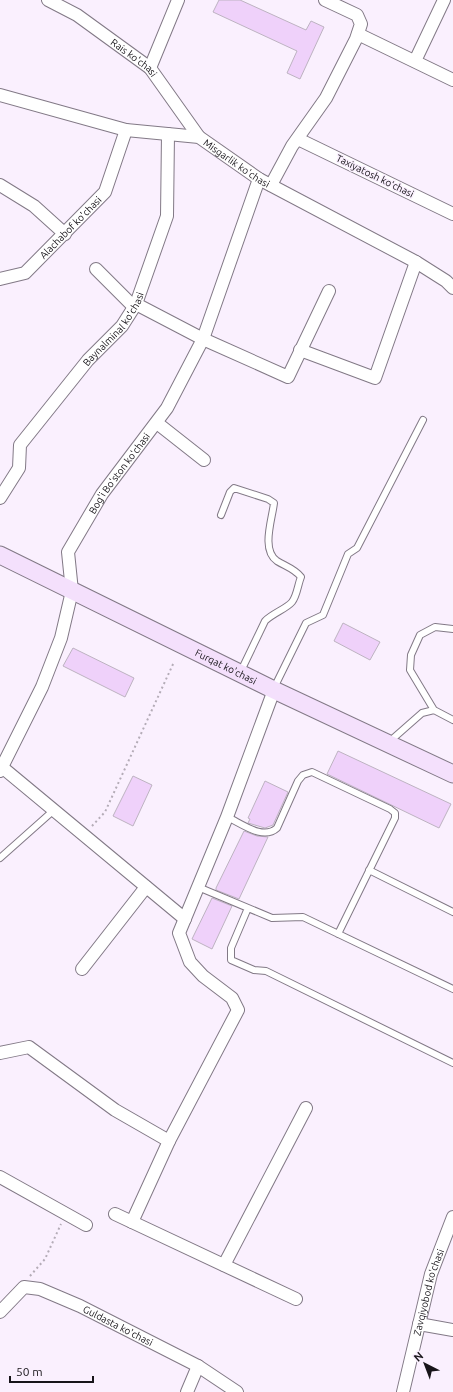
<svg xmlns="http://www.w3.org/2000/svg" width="453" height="1392" viewBox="0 0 453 1392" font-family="Ubuntu,sans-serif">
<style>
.building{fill:#efd1fa;stroke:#bdb3c1}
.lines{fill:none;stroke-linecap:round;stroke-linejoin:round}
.lane-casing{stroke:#827986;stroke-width:8}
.street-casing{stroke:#827986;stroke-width:14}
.secondary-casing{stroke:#827986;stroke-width:19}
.path{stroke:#b4acb7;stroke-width:2;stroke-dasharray:2 3;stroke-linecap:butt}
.lane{stroke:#fff;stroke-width:6}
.street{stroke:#fff;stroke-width:12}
.secondary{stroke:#f4e0fc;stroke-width:17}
.labels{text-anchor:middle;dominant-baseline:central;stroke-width:3;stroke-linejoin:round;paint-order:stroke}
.street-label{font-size:10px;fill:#171419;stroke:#faf0fe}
</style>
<rect width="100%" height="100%" fill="#faf0fe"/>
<!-- building -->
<path class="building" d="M219,0H240L306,30L311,21L324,27L300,79L287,73L297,51L213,12Z
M343,623L380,642L370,660L334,641Z
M73,648L134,678L125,697L63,666Z
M338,751L451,804L439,828L327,774Z
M133,776L152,785L133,826L113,816Z
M265,781L288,792L273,825L265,828L248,823L250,819L248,818Z
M244,831L257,836L268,837L239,899L216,890V888Z
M212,898L232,906L212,949L192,939Z"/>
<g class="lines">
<!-- lane casing -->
<g class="lane-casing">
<path id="lane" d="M221,515L230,492L234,488L268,499L274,503C272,520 261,550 277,561C285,566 295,569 301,577C298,584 297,596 292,602C286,609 273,613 265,621L240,673
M274,688L306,623L323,615L348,554L357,548L423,420
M434,710L410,670L411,655L420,635L435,627L453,629
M389,742L422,713L434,710L453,720
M227,817C241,823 263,841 277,828L298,781L303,775L312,772L390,809L395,813V818L338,934
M0,858L54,810
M369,870L453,912
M198,887L272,918L303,917L453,989
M248,908L231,948V960L254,970L266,971L453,1063"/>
</g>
<!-- street casing -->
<g class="street-casing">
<g id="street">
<path id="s1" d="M48,0L77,15L150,68L199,137"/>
<path d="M358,34L453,80"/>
<path d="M415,61L444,0"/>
<path d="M150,68L178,0"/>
<path id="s2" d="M0,95L126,130L199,137L259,179L416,262L446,281L453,288"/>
<path d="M298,139L453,214"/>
<path d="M0,185L34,206L65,234"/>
<path d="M271,185L292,146L326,98L356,39L361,24L357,15L325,0"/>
<path d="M96,269L134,307"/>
<path id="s3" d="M0,279L25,273L105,192L126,130"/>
<path d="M136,304L203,339L288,377L329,291"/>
<path d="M300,350L375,378L416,262"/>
<path d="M157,423L204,460"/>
<path id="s4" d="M0,498L19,468L20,445L88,360L122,326L136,304L167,216L168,134"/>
<path d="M3,768L185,919"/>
<path id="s5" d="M0,771L42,687L61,638L72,591L68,552L102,494L167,408L203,339L259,179"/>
<path d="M82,969L146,887"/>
<path d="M0,1053L29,1047L115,1110L169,1141"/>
<path d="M0,1177L86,1225"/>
<path d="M115,1214L296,1299"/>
<path d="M132,1222L169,1141L238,1010L232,998L203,976L190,962L179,933L227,817L274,690"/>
<path d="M224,1265L306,1108"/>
<path id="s6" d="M0,1312L24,1287L40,1289L80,1306L198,1366L237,1392"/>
<path d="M419,1324L453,1330"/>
<path d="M187,1392L198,1366"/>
<path id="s7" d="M403,1392L431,1274L453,1217"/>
</g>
</g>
<!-- secondary casing -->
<g class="secondary-casing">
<g id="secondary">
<path id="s8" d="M0,555L274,690L453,774"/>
</g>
</g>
<!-- path -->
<path class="path" d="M92,826L105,812L174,662
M30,1276L45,1259L61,1224"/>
<!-- lane -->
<use href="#lane" class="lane"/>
<!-- street -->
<use href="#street" class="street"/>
<!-- secondary -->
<use href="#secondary" class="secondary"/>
</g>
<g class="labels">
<!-- street labels -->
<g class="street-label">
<text stroke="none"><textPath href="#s1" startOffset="104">Rais ko'chasi</textPath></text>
<text stroke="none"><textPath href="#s2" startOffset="250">Misgarlik ko'chasi</textPath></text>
<text transform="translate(375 176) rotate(26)">Taxiyatosh koʻchasi</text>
<text stroke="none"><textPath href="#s3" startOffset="90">Alachabof ko'chasi</textPath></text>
<text stroke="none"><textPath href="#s4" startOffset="208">Baynalminal ko'chasi</textPath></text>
<text stroke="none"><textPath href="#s5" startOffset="328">Bog'i Bo'ston ko'chasi</textPath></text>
<text stroke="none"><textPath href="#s8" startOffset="252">Furqat ko'chasi</textPath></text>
<text stroke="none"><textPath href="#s7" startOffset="103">Zavqiyobod ko'chasi</textPath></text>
<text stroke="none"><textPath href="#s6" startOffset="137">Guldasta ko'chasi</textPath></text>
</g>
</g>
<!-- north arrow -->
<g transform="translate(425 1364) rotate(318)" stroke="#faf0fe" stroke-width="3" paint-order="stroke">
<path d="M0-3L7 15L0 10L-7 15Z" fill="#171419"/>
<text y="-6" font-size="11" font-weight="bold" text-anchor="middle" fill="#171419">N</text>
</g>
<!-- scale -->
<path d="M10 1376v6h83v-6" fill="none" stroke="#171419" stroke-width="2"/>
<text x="16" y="1376" font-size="12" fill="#171419" stroke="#faf0fe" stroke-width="3" paint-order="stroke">50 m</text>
</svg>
